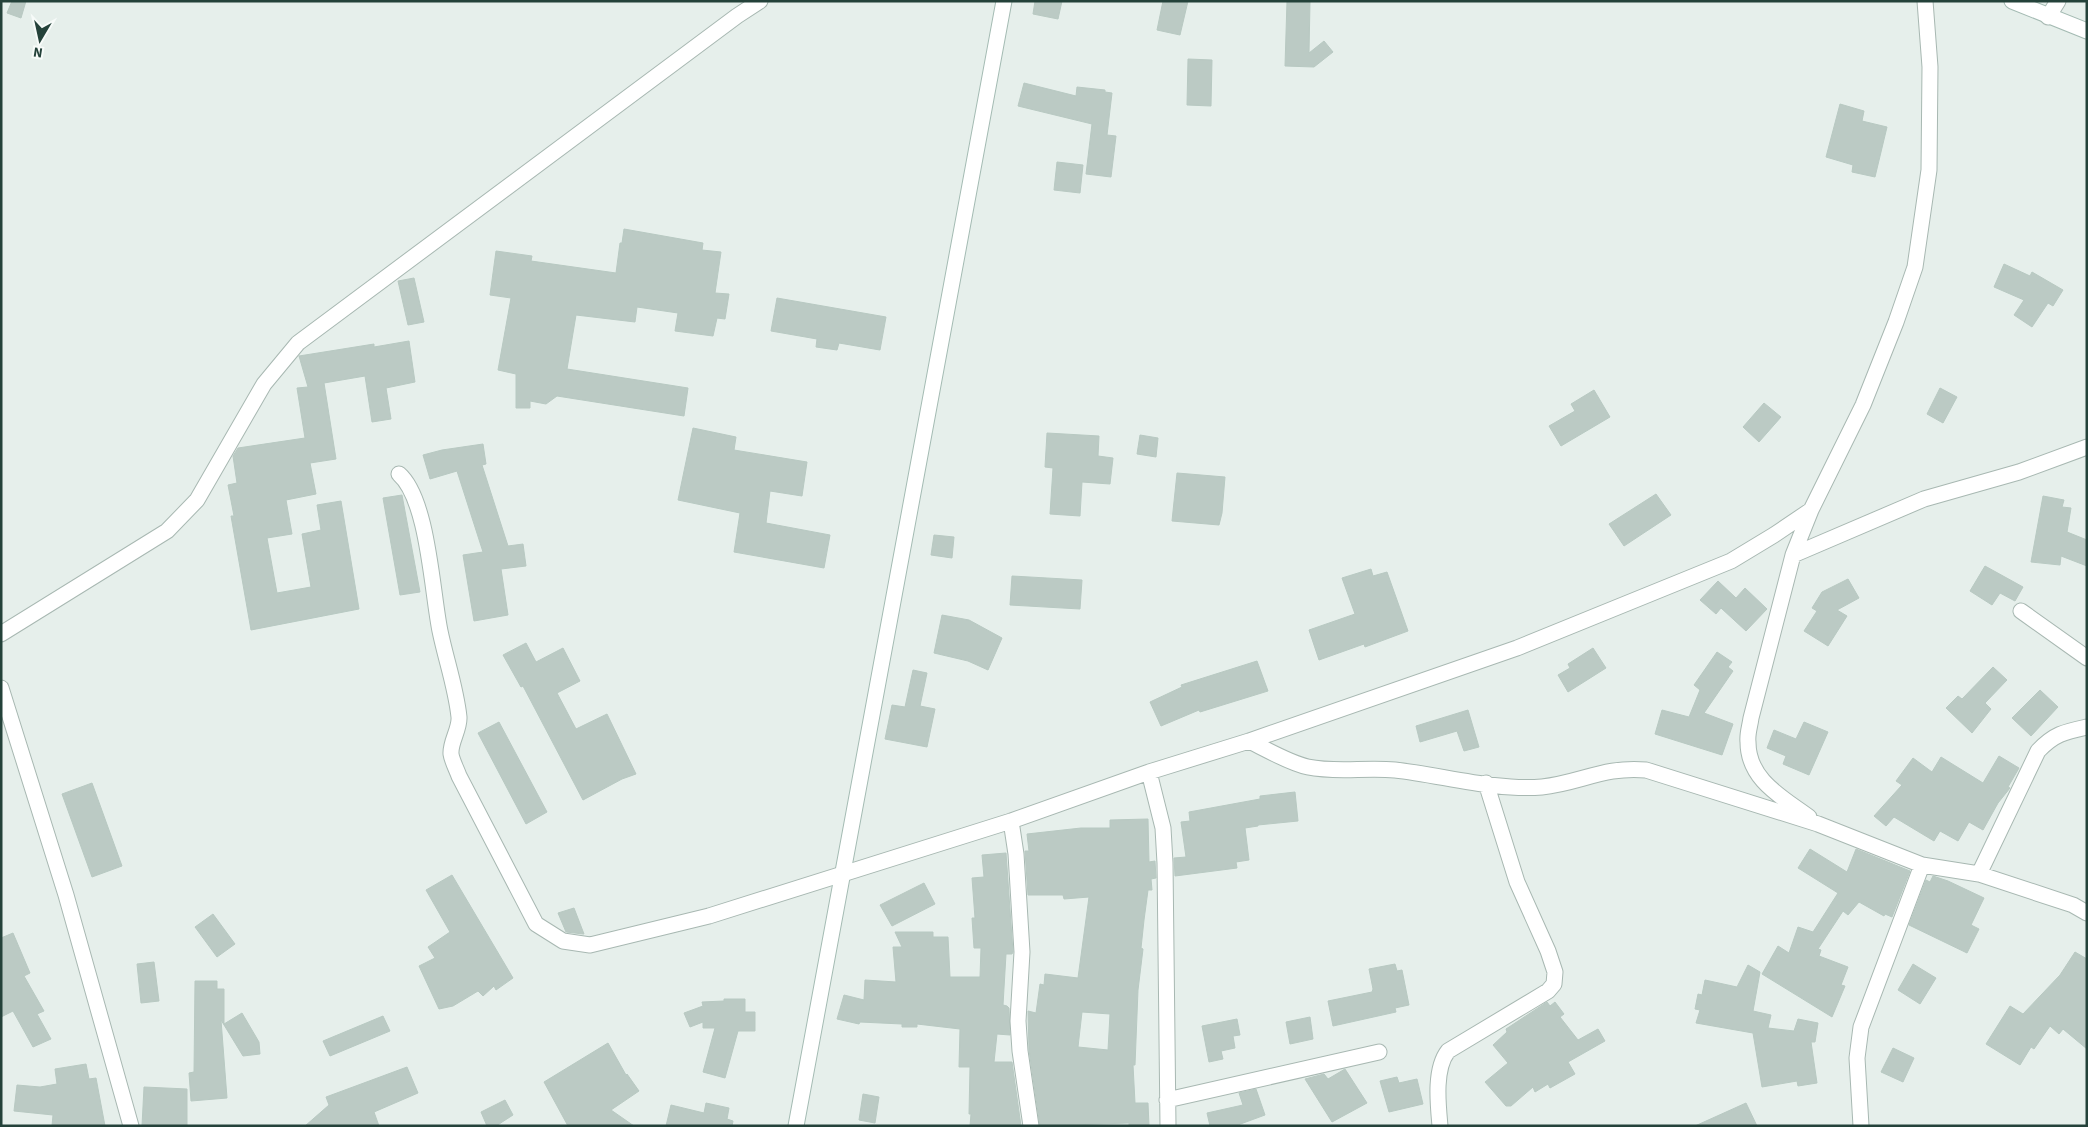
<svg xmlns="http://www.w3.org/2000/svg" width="2088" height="1127" viewBox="0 0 2088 1127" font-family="'Source Sans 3',sans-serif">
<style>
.building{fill:#bbcac4;stroke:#b8c9c2;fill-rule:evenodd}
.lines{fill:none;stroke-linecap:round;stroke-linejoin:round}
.street-casing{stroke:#a8b8b2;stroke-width:17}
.secondary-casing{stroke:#a4bbb3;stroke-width:17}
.street{stroke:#fff;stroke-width:15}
.secondary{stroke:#fff;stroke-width:15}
</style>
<rect width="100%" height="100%" fill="#e6efeb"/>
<!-- building -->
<path class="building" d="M12,1H26L21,18L7,13Z
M1035,1H1062L1058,19L1033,14Z
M1163,1H1188L1180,35L1157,30Z
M1287,1H1310L1309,53L1324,41L1333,52L1314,67L1285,66Z
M1188,59L1212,60L1211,106L1187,105Z
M1024,83L1076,96L1077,87L1105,90V92L1112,93L1107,135L1116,136L1111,177L1086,174L1092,124L1018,106Z
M1840,104L1864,111L1862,121L1887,127L1875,177L1852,172L1853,165L1826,157Z
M1057,162L1083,165L1080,193L1054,190Z
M624,229L703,243L702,250L721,252L715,293L729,294L725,319L717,318L713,336L675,331L678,313L637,307L635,322L576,315L567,369L688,388L684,416L557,396L546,404L530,401V408H516V374L498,370L511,298L490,295L496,251L532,256L531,261L616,273L620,243H622Z
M2004,264L2030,276L2032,272L2063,290L2053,306L2048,303L2032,327L2014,315L2024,300L1994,287Z
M414,278L424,322L408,325L398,281Z
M777,298L886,317L880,350L839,343L837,350L816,347L817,339L771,331Z
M409,341L415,382L386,388L391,419L372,422L365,376L324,383L336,459L310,463L316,494L286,500L292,534L267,538L277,593L311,587L302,534L321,530L317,505L341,501L359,609L251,630L231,516H234L228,485L237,483L233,456L238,448L305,438L297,388L308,387L299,356L374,344V347Z
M1940,388L1957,397L1943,423L1927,414Z
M1594,390L1610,417L1561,446L1549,426L1575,411L1571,404Z
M1764,403L1781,417L1759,442L1743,427Z
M693,428L736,437L734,450L807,462L802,496L770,491L766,523L830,535L824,568L734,552L740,513L678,500Z
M1047,433L1099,436L1098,456L1113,458L1110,484L1082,482L1080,516L1050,514L1053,468L1045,467Z
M1140,435L1158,438L1156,457L1137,454Z
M483,444L486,464L482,465L508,546L523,544L526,566L501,569L508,615L474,621L463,555L483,552L457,471L430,479L423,455L442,450Z
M1177,473L1225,477L1222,513L1219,525L1172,521Z
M1656,494L1671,515L1624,546L1609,524Z
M402,495L420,592L400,595L383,498Z
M2043,496L2064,500L2062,507L2071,508L2067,532L2087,540V566L2061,556L2060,565L2031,562Z
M934,535L954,537L952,558L931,555Z
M1985,566L2023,587L2015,601L2000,593L1992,605L1970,591Z
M1371,569L1373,576L1387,572L1408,631L1365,647L1364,644L1319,660L1309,630L1355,614L1342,578Z
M1012,576L1082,580L1080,609L1010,605Z
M1848,579L1859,598L1837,610L1847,616L1828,646L1804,631L1817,611L1812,608L1822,592Z
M1718,581L1736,598L1745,588L1767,609L1746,631L1721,608L1716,614L1700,600Z
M942,615L969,620L1002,638L988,670L968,661L934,653Z
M526,643L536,662L563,648L580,681L557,693L576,729L607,714L636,774L622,779L583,800L523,686L521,687L503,655Z
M1593,648L1606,668L1568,692L1558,675L1570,668L1568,664Z
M1717,652L1732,662L1728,667L1733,671L1704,713L1733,724L1722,755L1655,734L1662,710L1689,717L1700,690L1694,685Z
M1257,661L1268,691L1200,712L1199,710L1161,726L1150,702L1182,687L1181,685Z
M1993,667L2007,680L1985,703L1991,709L1972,733L1946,708L1958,696L1962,699Z
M913,670L927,673L920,706L935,709L927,747L885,739L892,705L905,707Z
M2040,690L2058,707L2031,736L2012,718Z
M1468,710L1479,747L1464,751L1457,731L1420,742L1416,726Z
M499,722L547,812L526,824L478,733Z
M1804,722L1828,732L1809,775L1783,764L1786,756L1767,748L1774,730L1796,739Z
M1999,756L2019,768L2008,787L2010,788L1998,803L1983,830L1969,822L1958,841L1940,831L1934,841L1894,817L1886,826L1874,816L1902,785L1896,781L1913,758L1932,772L1941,757L1983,783Z
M92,783L122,866L92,877L62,794Z
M1295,792L1298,821L1258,825V826L1245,828L1249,860L1236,862L1237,868L1175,876L1174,858L1186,857L1181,822L1190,821L1189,812L1260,799V796Z
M1148,819L1149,862L1155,861L1156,878L1151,879L1152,890H1148L1144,920L1141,948L1143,949L1138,990L1135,1065H1133L1135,1103H1148L1149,1126H1129V1123L1040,1126L1029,1050L1028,1011L1036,1013L1040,984L1044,985L1045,974L1078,978L1089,897L1064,899L1063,895H1028L1025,851H1029L1027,834L1081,828H1110V820ZM1082,1012L1110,1014L1108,1050L1078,1047Z
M1810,849L1847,872L1856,849L1910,871L1892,917L1885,914L1884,916L1859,902L1848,915L1843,911L1818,949L1821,950L1819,956L1848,967L1841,985L1845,986L1832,1017L1762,974L1778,946L1789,953L1798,927L1813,932L1838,893L1798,868Z
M1006,853L1013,952L1012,954H1006L1003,1005L1007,1006L1009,1008L1010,1035L997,1034L994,1062H1012L1021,1126H970L971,1114H969L970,1067H959L960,1029L917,1024V1027H902V1024L860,1022L859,1024L837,1019L844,995L864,1000L865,980L896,982L893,947H902L895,932H933V937H948L950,977H980L981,948H974L972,918H975L972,878L984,877L982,855Z
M452,875L513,978L496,990L494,986L483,996L478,991L453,1006L439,1009L419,966L435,958L428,947L450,932L426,890Z
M1933,876L1948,881L1984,898L1971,925L1979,929L1967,953L1909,925L1926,880L1930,882Z
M924,883L935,904L892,926L880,905Z
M574,908L584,934H583L566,932L558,913Z
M213,914L235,944L217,957L195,927Z
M13,933L30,973L24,976L44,1011L37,1014L51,1039L33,1047L13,1011L1,1017V938Z
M2075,952L2087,959V1049L2063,1029L2059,1034L2050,1026L2034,1049L2031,1047L2020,1065L1986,1044L2010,1006L2023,1014L2060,975Z
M154,962L159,1001L141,1003L137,964Z
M1395,964L1397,971L1402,970L1409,1005L1395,1008L1396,1012L1333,1026L1328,1001L1372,992L1373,989L1369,969Z
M1913,964L1936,978L1920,1004L1898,990Z
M1748,965L1760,972L1753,1011L1771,1015L1768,1028L1794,1031L1798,1019L1818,1023L1815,1042H1811L1817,1083L1798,1086L1797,1081L1762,1087L1753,1033L1696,1023L1700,1010L1695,1009L1698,994L1702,995L1705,980L1737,987Z
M195,981H217V989H224V1024L242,1013L259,1042L260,1054L243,1056L221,1020L227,1098L191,1101L189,1073L194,1072Z
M724,999H745V1012H755V1031H738L725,1078L703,1072L715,1028H703V1022L690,1027L684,1013L703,1006L702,1002L724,1001Z
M1547,1002L1550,1006L1555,1002L1564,1014L1560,1017L1578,1040L1598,1029L1605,1041L1568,1062L1575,1074L1550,1088L1548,1084L1535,1092L1533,1087L1511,1106H1506L1485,1082L1508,1063L1493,1045L1507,1032L1506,1029Z
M383,1016L390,1031L330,1056L323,1041Z
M1310,1017L1313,1039L1290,1044L1286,1022Z
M1237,1019L1240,1035L1233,1036L1235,1048L1221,1051L1223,1059L1209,1062L1202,1026Z
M608,1043L626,1075L627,1074L639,1091L611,1110L634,1126H568L544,1082Z
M1893,1048L1914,1058L1903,1082L1881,1072Z
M86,1064L89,1079L96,1078L105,1126H52L53,1115L14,1111L17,1085L40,1087L57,1084L55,1069Z
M407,1067L418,1093L374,1112L379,1126H305L329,1105L326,1097Z
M1345,1069L1367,1103L1332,1122L1305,1079L1324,1074L1328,1079Z
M1397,1077L1399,1083L1417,1079L1423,1104L1389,1112L1380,1081Z
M144,1087L187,1089V1126H142Z
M1256,1089L1265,1115L1235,1126H1210L1207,1113L1243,1105L1239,1093Z
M863,1094L879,1097L875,1123L859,1120Z
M505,1100L513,1115L496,1126H487L481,1112Z
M706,1103L729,1108L727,1119L733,1121L732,1126H666L671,1105L704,1113Z
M1746,1103L1757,1126H1695Z"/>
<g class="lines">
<!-- street casing -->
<g class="street-casing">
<path id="street" d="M2048,17L2058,1
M399,474C428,499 432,592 440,631C446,660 456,688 459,717C460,729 450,742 451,754C452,761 457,770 459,776L536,924L563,941L590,945L709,916L1011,821L1149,772L1249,741L1517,648L1731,561L1774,535L1811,510L1863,405L1896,322L1915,267L1929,170L1930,67L1925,1
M1793,555L1924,499L2019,472L2087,447
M2021,611L2087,658
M1,634L167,531L197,500L264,384L298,343L737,16L760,1
M1,688L66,895L131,1126
M1249,741C1266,749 1289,763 1308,767C1337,773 1366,767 1395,770C1441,775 1496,791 1542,787C1580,783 1605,766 1646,770L1818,824L1922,865L1979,874L2073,905L2087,913
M1149,772L1163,828L1165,863L1168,1126
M1809,817C1782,797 1748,780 1748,742C1747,734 1750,726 1751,718L1793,555L1811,510
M1011,821L1016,854L1022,952L1018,1021L1020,1051L1031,1126
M1979,874L2038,751C2054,734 2064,732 2087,727
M1167,1100L1379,1052
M1440,1126C1438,1104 1434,1069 1448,1051L1548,991L1554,984L1555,972L1548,951L1517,882L1486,783
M1861,1126L1857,1058L1861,1027L1922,865"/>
</g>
<!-- secondary casing -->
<g class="secondary-casing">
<path id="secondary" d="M2012,1L2087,31
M796,1126L1004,1"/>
</g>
<!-- street -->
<use href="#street" class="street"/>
<!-- secondary -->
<use href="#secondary" class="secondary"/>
</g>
<!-- border -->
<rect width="2088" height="1127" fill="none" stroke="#24423a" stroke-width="5"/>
<!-- north arrow -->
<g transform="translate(40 40) rotate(189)" stroke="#f7fbf9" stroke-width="4" paint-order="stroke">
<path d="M0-4L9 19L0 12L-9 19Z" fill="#24423a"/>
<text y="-8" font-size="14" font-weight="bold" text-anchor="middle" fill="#24423a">N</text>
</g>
</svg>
